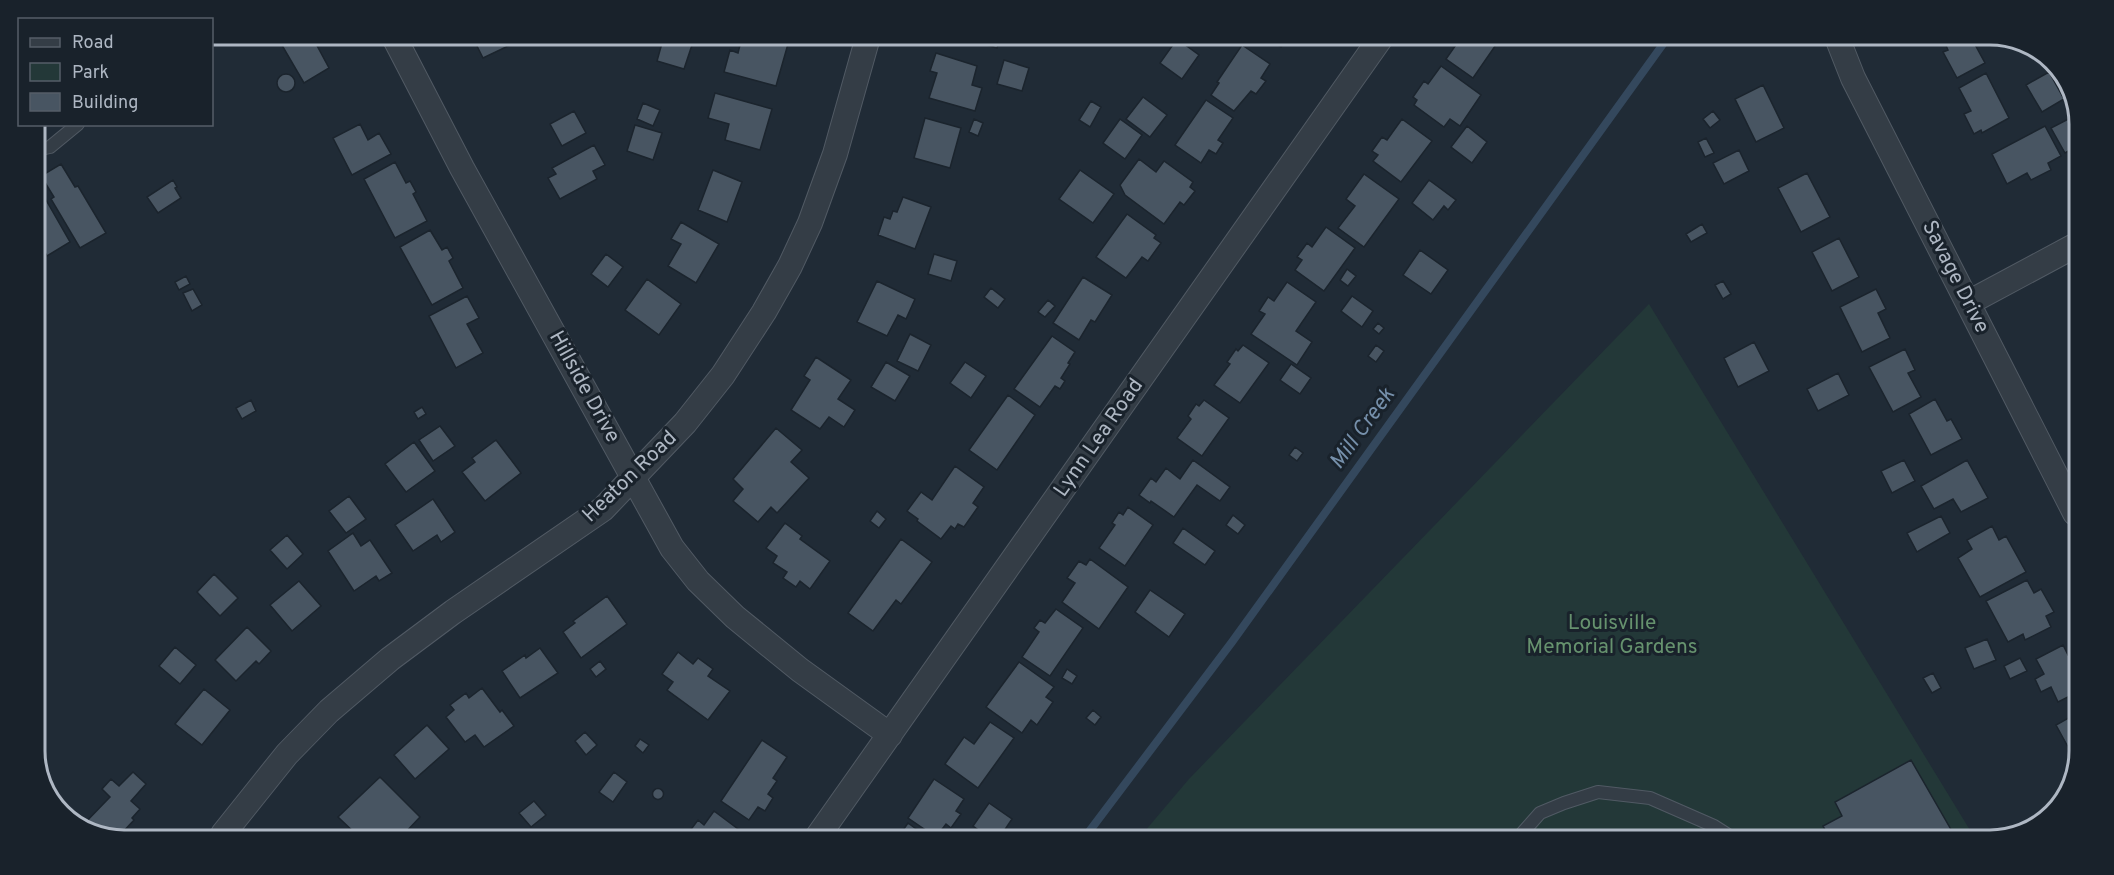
<svg xmlns="http://www.w3.org/2000/svg" width="2114" height="875" viewBox="0 0 2114 875" font-family="Overpass,sans-serif">
<style>
.green{fill:#233838}
.lines{fill:none;stroke-linecap:round;stroke-linejoin:round}
.stream{stroke:#34485d;stroke-width:8}
.building{fill:#485562;stroke:#1b242d;stroke-width:1.5}
.service-casing{stroke:#515a64;stroke-width:14}
.minor-casing{stroke:#515a64;stroke-width:26}
.service{stroke:#343d46;stroke-width:12}
.minor{stroke:#343d46;stroke-width:24}
.labels{text-anchor:middle;dominant-baseline:central;stroke-width:6;stroke-linejoin:round;paint-order:stroke}
.street-label{font-size:21px;fill:#aeb7c3;stroke:#19222b}
.park-label{font-size:21px;fill:#66926e;stroke:#19222b}
.water-label{font-size:22px;font-style:italic;fill:#7690ab;stroke:#19222b}
.rim{fill:none;stroke:#aeb7c3;stroke-width:3}
</style>
<rect width="100%" height="100%" fill="#202b36"/>
<!-- green -->
<path class="green" d="M1649,304L1976,840L1139,838L1189,779Z"/>
<g class="lines">
<!-- stream -->
<path class="stream" d="M1085,837L1232,642L1666,40"/>
</g>
<!-- building -->
<path class="building" d="M276,35H322L314,40L329,68L304,83Z
M480,36H529L483,58L474,40Z
M664,36H695L684,69L657,61Z
M742,37H763L788,44L776,86L724,72L730,50L738,53Z
M960,37L1000,38L997,48Z
M1177,39L1199,55L1182,79L1160,63Z
M1269,39H1287L1281,47Z
M1460,39H1500L1473,78L1446,59Z
M1944,41H1973L1985,63L1957,78L1943,52L1948,50Z
M1242,45L1270,64L1261,78L1266,81L1256,94L1251,91L1234,111L1211,95L1219,83L1217,82Z
M936,53L977,66L972,85L982,88L975,111L929,98L937,73L930,71Z
M1004,60L1029,68L1022,91L997,84Z
M1441,66L1481,95L1460,126L1450,119L1444,127L1414,105L1417,100L1413,97L1424,81L1428,84Z
M2049,72L2064,99L2042,112L2026,85Z
M1986,73L2009,118L1982,133L1981,130L1974,134L1964,114L1971,111L1959,88Z
M277 83a9 9 0 1 1 18 0a9 9 0 1 1-18 0Z
M1763,85L1784,128L1756,142L1735,99Z
M715,93L772,109L760,150L725,140L729,124L708,118Z
M1143,97L1167,115L1150,137L1126,119Z
M1206,100L1233,118L1218,140L1223,143L1216,154L1209,150L1201,163L1175,145Z
M1091,101L1101,107L1090,127L1079,120Z
M643,103L660,110L653,126L637,119Z
M574,111L586,133L562,146L550,124Z
M1713,111L1720,120L1710,128L1703,119Z
M2078,114L2079,145L2065,153L2051,128Z
M925,118L961,128L950,168L914,158Z
M974,119L983,123L978,136L969,132Z
M1120,119L1142,135L1125,159L1103,143Z
M1402,119L1432,141L1401,182L1373,161L1378,155L1372,151L1382,137L1387,140Z
M360,124L368,140L379,133L391,154L352,175L333,138Z
M635,125L662,133L653,160L627,151Z
M1467,126L1487,142L1472,163L1451,147Z
M2045,126L2061,156L2048,163L2051,170L2031,180L2027,173L2007,184L1992,154Z
M1706,138L1714,153L1705,157L1698,142Z
M594,145L605,165L593,171L597,179L560,199L548,178L556,174L552,168Z
M1739,150L1749,171L1724,184L1713,163Z
M1139,159L1156,172L1164,161L1193,182L1190,187L1195,191L1184,205L1180,202L1164,224L1125,195L1120,185Z
M395,162L406,183L410,181L416,192L413,194L427,221L395,238L364,179Z
M61,164L75,187L78,186L106,233L80,248L51,199L54,197L41,176Z
M713,170L742,182L727,222L698,210Z
M1080,170L1114,194L1093,223L1059,199Z
M1807,173L1830,217L1801,232L1778,188Z
M1364,174L1399,199L1364,247L1338,228L1355,206L1346,199Z
M173,180L177,187L175,188L181,198L158,213L147,197Z
M1429,180L1456,200L1448,210L1444,206L1433,220L1412,203Z
M38,186L70,242L47,256L37,237L35,238V187Z
M903,197L931,207L915,249L878,235L884,217L890,219L893,211L897,212Z
M1127,214L1156,235L1154,238L1161,243L1148,261L1142,257L1126,278L1096,257Z
M681,222L719,244L696,283L668,266L681,244L671,239Z
M1702,224L1707,233L1691,242L1686,234Z
M1326,227L1355,248L1324,291L1295,270L1302,260L1297,257L1307,243L1312,247Z
M430,230L442,250L447,247L453,258L449,261L463,288L432,305L400,247Z
M1839,238L1859,277L1832,291L1812,252Z
M1420,250L1448,270L1431,294L1403,275Z
M606,254L623,267L608,287L591,274Z
M934,254L957,261L951,281L928,274Z
M1347,269L1356,276L1348,286L1340,280Z
M186,276L190,284L179,290L175,282Z
M1083,277L1112,295L1095,322L1091,320L1079,340L1053,323Z
M647,279L681,304L659,335L625,310Z
M877,281L915,299L906,319L898,315L887,336L857,322Z
M1723,281L1731,294L1723,299L1715,285Z
M1287,282L1316,302L1296,331L1312,342L1297,365L1251,334L1265,314L1259,311L1268,297L1274,301Z
M991,288L1005,299L998,308L984,297Z
M193,289L202,305L192,311L183,293Z
M1876,289L1886,309L1878,313L1890,338L1862,352L1840,307Z
M467,296L479,318L467,324L483,353L456,368L429,316Z
M1352,296L1373,311L1362,327L1341,311Z
M1048,300L1055,306L1045,317L1038,312Z
M1378,323L1384,328L1379,334L1373,329Z
M910,334L931,345L918,371L897,361Z
M1052,336L1075,352L1068,363L1070,364L1061,378L1065,381L1060,389L1055,386L1040,407L1014,389Z
M1754,342L1769,371L1738,387L1724,358Z
M1243,345L1269,363L1240,403L1214,385L1230,364L1227,362L1236,349L1238,351Z
M1376,345L1384,351L1376,362L1368,356Z
M1905,349L1915,370L1908,373L1921,397L1893,412L1869,367Z
M816,357L851,380L838,399L855,410L844,427L829,417L820,429L791,410L810,380L804,376Z
M886,362L910,376L895,401L871,387Z
M965,362L986,376L971,398L950,383Z
M1291,364L1311,378L1300,394L1280,380Z
M1838,373L1849,395L1818,411L1807,389Z
M1008,395L1035,415L997,470L969,450Z
M1935,399L1947,421L1951,419L1962,439L1931,455L1909,414Z
M251,400L256,411L242,419L236,408Z
M1204,400L1229,418L1202,456L1177,438L1191,419L1188,416L1196,404L1199,406Z
M422,407L426,414L418,419L414,412Z
M440,426L455,446L433,461L419,440Z
M776,428L802,450L791,462L809,478L777,513L771,507L758,522L733,501L743,489L733,479Z
M496,440L521,473L485,501L462,472L475,462L472,458Z
M414,442L435,471L406,492L385,464Z
M1295,447L1303,453L1297,461L1289,455Z
M1193,460L1230,487L1220,501L1197,485L1174,517L1151,501L1150,503L1139,495L1151,478L1156,482L1166,468L1180,479Z
M1904,460L1915,481L1892,493L1881,471Z
M1967,460L1988,498L1961,512L1953,499L1934,509L1921,486Z
M955,466L984,487L973,503L978,507L964,527L958,524L955,529L951,526L941,539L917,521L918,519L907,511L921,492L932,500Z
M349,496L366,519L346,533L329,511Z
M433,499L455,532L441,542L437,535L413,551L395,525Z
M1128,507L1153,525L1125,566L1099,548L1115,525L1112,523L1119,512L1123,515Z
M877,511L886,519L879,528L870,521Z
M1233,515L1245,525L1238,534L1226,525Z
M1941,516L1950,533L1917,552L1907,533Z
M785,523L802,536L800,539L830,561L810,589L800,581L796,587L783,578L787,572L773,563L777,556L766,548Z
M1992,526L1999,540L2006,536L2026,572L1980,597L1958,558L1972,549L1967,540Z
M1183,528L1215,551L1205,565L1173,543Z
M353,533L361,546L370,540L392,573L379,581L376,576L354,591L328,551Z
M287,535L303,554L287,569L270,550Z
M901,539L932,562L901,604L896,600L873,631L848,613Z
M1090,559L1128,587L1099,629L1062,602L1075,583L1067,578L1079,561L1086,565Z
M214,574L238,598L220,616L197,592Z
M2027,580L2034,593L2041,589L2054,612L2046,616L2051,627L2025,640L2023,634L2008,642L1986,601Z
M299,581L321,606L292,631L270,605Z
M1150,590L1185,614L1169,637L1135,612Z
M607,596L627,624L581,658L563,632L575,623L573,621Z
M1056,609L1083,628L1050,676L1022,657L1039,632L1034,628L1040,620L1045,623Z
M247,627L271,651L259,664L256,661L236,681L215,660Z
M1987,639L1996,660L1974,669L1965,648Z
M2063,645L2068,655L2073,652L2074,654V694L2058,702L2051,687L2041,692L2035,679L2044,674L2036,659Z
M175,647L196,665L180,684L159,666Z
M540,648L558,673L520,698L502,671L525,655L526,658Z
M678,652L693,664L698,658L713,669L708,676L730,691L708,720L667,690L673,682L662,674Z
M2020,658L2027,671L2010,679L2004,666Z
M600,661L606,669L596,677L590,669Z
M1019,662L1054,687L1046,697L1053,702L1037,725L1031,720L1022,733L986,707Z
M1067,669L1077,676L1072,684L1062,678Z
M1933,673L1941,688L1932,693L1923,678Z
M482,688L500,712L502,710L514,726L484,747L475,735L465,742L446,717L454,710L450,705L466,693L469,698Z
M204,689L230,710L202,745L175,724Z
M1093,710L1101,717L1095,725L1086,718Z
M2072,716L2073,719V756L2056,725Z
M990,722L1014,738L978,788L945,764L964,737L974,744Z
M427,725L449,749L415,779L394,755Z
M585,732L597,745L586,755L575,741Z
M640,739L649,745L643,753L635,746Z
M762,740L787,757L773,778L777,781L768,794L773,798L765,811L758,807L749,820L721,801Z
M1911,760L1957,840H1831L1823,826L1842,816L1835,802Z
M133,772L146,784L131,801L140,809L132,818L134,820L121,834H90L81,827L110,797L102,789L111,779L119,786Z
M614,772L627,782L613,802L599,792Z
M380,777L420,817L403,835H380L379,833L377,835H357L338,817Z
M934,779L964,799L956,811L961,814L951,828L946,824L936,837L908,818Z
M2069,781L2072,786L2066,794L2061,786Z
M652.5 794a5.5 5.5 0 1 1 11 0a5.5 5.5 0 1 1-11 0Z
M534,801L546,815L531,827L519,813Z
M989,803L1012,819L1000,837H988L973,826Z
M714,811L742,832L739,836H686L698,820L704,825Z
M908,823L927,837H895L899,831L901,833Z"/>
<g class="lines">
<!-- service casing -->
<g class="service-casing">
<path id="service" d="M35,150L50,147L78,124
M1517,839L1540,813L1564,803L1598,792L1650,798L1714,826L1736,840"/>
</g>
<!-- minor casing -->
<g class="minor-casing">
<path id="minor" d="M393,35L462,168L672,548L698,581L735,617L800,670L890,735
M1838,40L1853,78L2075,513
M1968,303L2078,244
M223,834L287,754L329,711L390,659L453,612L603,509L685,423L723,375L764,312L790,266L810,223L835,154L868,37
M818,836L1380,39"/>
</g>
<!-- service -->
<use href="#service" class="service"/>
<!-- minor -->
<use href="#minor" class="minor"/>
</g>
<g class="labels">
<!-- street labels -->
<g class="street-label">
<text transform="translate(1955 277) rotate(63)">Savage Drive</text>
<text transform="translate(584 387) rotate(61)">Hillside Drive</text>
<text transform="translate(1099 438) rotate(-55)">Lynn Lea Road</text>
<text transform="translate(630 477) rotate(-44)">Heaton Road</text>
</g>
<!-- park labels -->
<g class="park-label">
<text x="1612" y="623">Louisville<tspan x="1612" dy="24">Memorial Gardens</tspan></text>
</g>
<!-- water labels -->
<g class="water-label">
<text transform="translate(1363 429) rotate(-54)">Mill Creek</text>
</g>
</g>
<!-- crop -->
<path d="M0 0H2114V875H0ZM124 45H1990A79 79 0 0 1 2069 124V751A79 79 0 0 1 1990 830H124A79 79 0 0 1 45 751V124A79 79 0 0 1 124 45Z" fill="#19222b" fill-rule="evenodd"/>
<path class="rim" d="M124 45H1990A79 79 0 0 1 2069 124V751A79 79 0 0 1 1990 830H124A79 79 0 0 1 45 751V124A79 79 0 0 1 124 45Z"/>
<!-- legend -->
<rect x="18" y="18" width="195" height="108" fill="#19222b" stroke="#555e68" stroke-width="1.5"/>
<rect x="30" y="38" width="30" height="9" fill="#343d46" stroke="#555e68" stroke-width="1.5"/>
<text x="72" y="48" font-size="18" fill="#aeb7c3">Road</text>
<rect x="30" y="63" width="30" height="18" fill="#233838" stroke="#555e68" stroke-width="1.5"/>
<text x="72" y="78" font-size="18" fill="#aeb7c3">Park</text>
<rect x="30" y="93" width="30" height="18" fill="#485562" stroke="#555e68" stroke-width="1.5"/>
<text x="72" y="108" font-size="18" fill="#aeb7c3">Building</text>
</svg>
